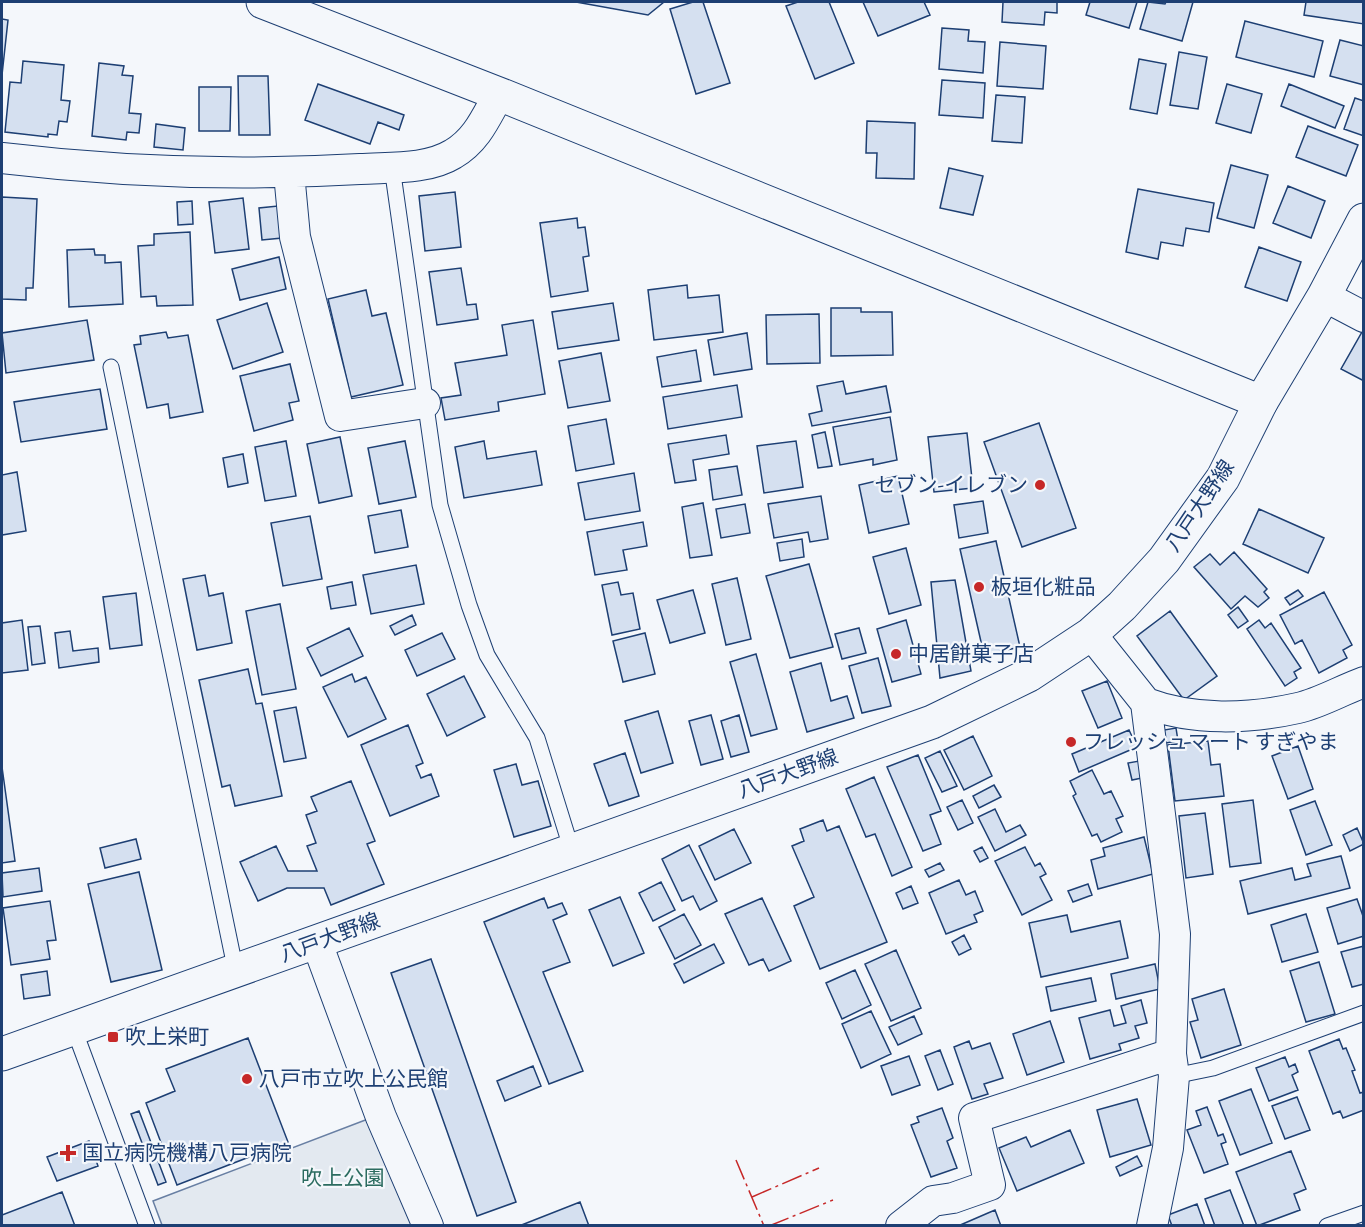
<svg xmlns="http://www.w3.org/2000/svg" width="1365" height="1227" viewBox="0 0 1365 1227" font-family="'Alegreya Sans','Noto Sans JP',sans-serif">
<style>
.green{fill:#e3e9f0;stroke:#687fa3;stroke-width:1.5}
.building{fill:#d5e0f0;stroke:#1d3f73;stroke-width:1.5}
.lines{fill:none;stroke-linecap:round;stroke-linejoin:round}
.service-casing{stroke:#1d3f73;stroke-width:17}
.minor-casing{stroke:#1d3f73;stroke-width:32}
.tertiary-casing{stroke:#1d3f73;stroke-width:35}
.primary-casing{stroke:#1d3f73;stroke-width:35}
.service{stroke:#f4f7fb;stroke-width:15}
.minor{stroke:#f4f7fb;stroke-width:30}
.tertiary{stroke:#f4f7fb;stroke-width:33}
.primary{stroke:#f4f7fb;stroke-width:33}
.power{stroke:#c62828;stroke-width:1.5;stroke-dasharray:21 4.5 3 4.5;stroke-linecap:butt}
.poi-dot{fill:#c62828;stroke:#f4f7fb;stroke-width:2}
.labels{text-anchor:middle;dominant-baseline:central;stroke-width:4.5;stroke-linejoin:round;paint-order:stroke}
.poi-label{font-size:21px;fill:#1d3f73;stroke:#f4f7fb;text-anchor:start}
.street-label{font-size:21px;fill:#1d3f73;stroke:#f4f7fb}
.park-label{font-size:21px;fill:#2c6c60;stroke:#f4f7fb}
</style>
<rect width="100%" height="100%" fill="#f4f7fb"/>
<!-- green -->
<path class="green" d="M368,1119L414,1225H162L153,1201Z"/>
<!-- building -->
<path class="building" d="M576,2H664L648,15Z
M693,2H703L730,83L696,94L670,9Z
M798,2H829L854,63L815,79L786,6Z
M863,2H924L930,15L878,36Z
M1003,2H1057V13L1045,12L1044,25L1002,22Z
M1090,2H1137L1129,28L1086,15Z
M1148,2L1165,4L1166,2H1193L1182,41L1140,29Z
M1306,2H1364V24L1304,15Z
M2,19L8,20L2,75Z
M1245,21L1323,41L1314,77L1236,57Z
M942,28L969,30L968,41L985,42L983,73L939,69Z
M1340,40L1364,46V85L1330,76Z
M1000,42L1046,46L1043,89L997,86Z
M1179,52L1207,57L1198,109L1170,105Z
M1139,59L1166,64L1157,114L1130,109Z
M23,61L64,65L61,100L70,101L67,122L59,121L57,135L48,134V137L5,132L10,82L21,83Z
M99,63L124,66L122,75L133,76L129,113L141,114L139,133L127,132L126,140L92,136Z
M238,76H268L270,135H239Z
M942,80L985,83L983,118L939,115Z
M318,84L404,115L399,130L378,122L370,144L305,120Z
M1227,84L1262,94L1251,133L1216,123Z
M1289,84L1344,106L1335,128L1281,106Z
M199,87H231L230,131H199Z
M996,95L1025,97L1022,143L992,141Z
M1355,98L1364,101V136L1344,129Z
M867,121L915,123L914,179L876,178L877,153H866Z
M156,124L185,128L183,150L154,147Z
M1308,126L1358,145L1346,176L1296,157Z
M1231,165L1268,175L1254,228L1217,218Z
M949,168L983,176L973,215L940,208Z
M1288,186L1325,201L1311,238L1273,223Z
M1138,189L1214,203L1209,232L1186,228L1183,246L1161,242L1158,259L1126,252Z
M455,192L461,247L425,251L419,196Z
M2,197L37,199L33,288H26V300L2,299Z
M243,198L249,249L215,253L209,202Z
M192,201L193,224L178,225L177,202Z
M278,206L282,238L262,240L259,208Z
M577,218L578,228L585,227L589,256L583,257L588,291L551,297L540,223Z
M190,232L193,305L157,306L156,296L141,297L138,246L154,245V234Z
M1259,247L1301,262L1287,301L1245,287Z
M94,249L95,255H105V263L121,262L123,304L69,307L67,250Z
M279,257L286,289L240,300L232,269Z
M461,268L467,305L476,304L478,319L437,325L429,272Z
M687,285L688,298L719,295L723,332L654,340L648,290Z
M366,290L372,316L386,313L403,385L351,397L328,299Z
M267,303L283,352L233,369L217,320Z
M613,303L619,340L558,349L552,312Z
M831,308H861V312H892L893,355L831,356Z
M819,314L820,363L767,364L766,315Z
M87,320L94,360L6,373L2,333Z
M533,320L545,394L498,402L499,411L445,420L441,398L461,395L455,363L507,355L502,325Z
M166,332L168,338L188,335L203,412L170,418L168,404L147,408L134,345L141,344L140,336Z
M1362,332L1364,333V381L1341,369Z
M747,333L752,369L714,375L708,340Z
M696,350L701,381L662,387L657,357Z
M601,353L610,401L568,408L559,361Z
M290,364L299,401L289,403L293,420L254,431L240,376Z
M843,381L846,394L886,386L891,412L812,426L809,414L822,411L817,386Z
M737,385L742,417L668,429L663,397Z
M100,389L107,429L21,442L14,402Z
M890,417L897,460L873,465V459L840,465L833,427Z
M606,419L614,464L576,471L568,426Z
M1039,423L1076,528L1022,547L984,442Z
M825,432L832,466L818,468L812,435Z
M967,433L973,488L934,492L928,437Z
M726,435L729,454L693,460L696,480L675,483L668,444Z
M340,437L352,496L319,503L307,444Z
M286,441L296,496L265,501L255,447Z
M405,441L416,497L379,504L368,448Z
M484,441L487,459L536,451L542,485L464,498L455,447Z
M796,441L803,487L764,493L757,446Z
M243,454L248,483L228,487L223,458Z
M737,466L742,495L713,500L709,470Z
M17,472L26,531L2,535V475Z
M634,473L640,511L585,520L578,483Z
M898,476L909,524L869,533L859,485Z
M821,496L828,539L810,542L808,532L774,538L768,504Z
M983,501L988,533L959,538L954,505Z
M703,503L712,555L690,558L682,507Z
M745,504L750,533L721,538L716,509Z
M1259,509L1324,538L1308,573L1243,544Z
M401,510L408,547L375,553L368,516Z
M310,516L322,579L283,586L271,523Z
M643,522L647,546L623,550L627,570L595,575L587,532Z
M802,539L804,557L780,561L777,543Z
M996,541L1020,647L984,655L960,549Z
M906,548L921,605L889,614L873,557Z
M1234,552L1267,589L1264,592L1269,598L1258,607L1245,596L1231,609L1194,567L1210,554L1220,565Z
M809,564L833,647L790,658L766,576Z
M416,565L424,604L371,614L363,575Z
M205,575L209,596L223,593L232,643L197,650L183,579Z
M737,578L751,639L726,645L712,584Z
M955,580L971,671L940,678L931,582Z
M352,582L356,605L331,609L327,587Z
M618,582L621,595L633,593L640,629L612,635L602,585Z
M693,590L705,633L670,643L657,600Z
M1298,590L1303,596L1290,605L1285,598Z
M1324,592L1352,645L1343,650L1347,658L1319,673L1302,640L1295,644L1280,615Z
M136,593L142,645L110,649L103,597Z
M280,604L296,689L262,695L246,611Z
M1238,607L1248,621L1238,628L1228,615Z
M1170,611L1217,676L1184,700L1137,636Z
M412,615L416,625L395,635L390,626Z
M22,620L28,670L2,673V623Z
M906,620L921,674L892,682L877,629Z
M1259,620L1265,628L1271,623L1301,668L1294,672L1297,678L1285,686L1247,629Z
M40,626L45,663L32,665L28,627Z
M349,628L363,656L321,676L307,648Z
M859,628L866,653L842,659L835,634Z
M70,631L73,651L98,648L99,662L59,668L55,633Z
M442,633L455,659L417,676L405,650Z
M645,633L655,674L623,682L613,641Z
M756,654L777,729L751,736L730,662Z
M878,658L891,706L862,713L849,666Z
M821,663L831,701L847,696L854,718L807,732L790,672Z
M248,669L256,704L262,703L282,796L235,806L230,785L222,787L199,680Z
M352,674L355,682L366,677L386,719L348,737L323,687Z
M464,676L485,717L447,736L427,694Z
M1107,681L1122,718L1098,728L1082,691Z
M296,707L306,758L284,762L274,711Z
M658,711L673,763L641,773L625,721Z
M711,715L723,759L701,765L689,721Z
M739,715L749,752L731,757L721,721Z
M408,725L423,763L416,766L421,778L431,774L439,796L390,816L361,745Z
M1176,728L1178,741L1166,743L1164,730Z
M1129,730L1137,747L1079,772L1072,754Z
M973,736L992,776L964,790L944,750Z
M1208,741L1211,765L1220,764L1224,796L1175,801L1168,745Z
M1298,746L1313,789L1288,799L1272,756Z
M940,751L957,786L942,792L925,758Z
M625,753L639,796L609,806L594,764Z
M918,755L941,811L930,815L941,844L923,851L887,767Z
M1139,761L1142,778L1132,780L1128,763Z
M516,764L522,785L538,781L551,826L514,837L494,770Z
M2,767L15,861L2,863Z
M1092,770L1104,794L1111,791L1123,816L1116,819L1122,832L1101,842L1097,834L1092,836L1073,796L1076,794L1070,781Z
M874,777L912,867L892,876L875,834L866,837L846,789Z
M351,781L375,841L367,844L384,884L331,905L324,888H287L258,901L240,862L276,846L288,871H317L307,846L316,843L306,815L317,811L311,797Z
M994,785L1001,797L979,808L973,796Z
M962,800L973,823L958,830L947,807Z
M1253,800L1261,863L1230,867L1222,804Z
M1315,801L1332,845L1306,855L1290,810Z
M995,809L1006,832L1020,825L1026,835L995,851L978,817Z
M1205,813L1213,874L1186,878L1179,816Z
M823,820L827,831L839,826L887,942L820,969L794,906L814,897L792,846L804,841L800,829Z
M1357,828L1364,844L1350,851L1343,835Z
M734,829L751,863L715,880L699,846Z
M1144,837L1153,874L1098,889L1091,860L1105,856L1103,848Z
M136,839L141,859L105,868L100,848Z
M689,845L717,901L700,910L693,896L682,901L662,859Z
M982,847L988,858L980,862L974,851Z
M1025,847L1035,866L1040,863L1046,874L1040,877L1052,900L1022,915L995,861Z
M1341,856L1350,888L1248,914L1240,881L1292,868L1295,880L1311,876L1307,864Z
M940,863L944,870L929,877L925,870Z
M39,868L42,891L3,897L2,873Z
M139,872L162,970L111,982L88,884Z
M959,880L966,895L975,891L983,911L974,915L977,922L946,934L929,893Z
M661,882L675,910L653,921L639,893Z
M1088,884L1092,895L1073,902L1068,891Z
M911,886L918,903L903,909L896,893Z
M620,897L644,953L613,966L589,910Z
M544,898L548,908L562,903L567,914L553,920L570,962L543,972L583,1071L549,1084L484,922Z
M762,898L791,961L769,971L763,959L749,965L725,914Z
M1357,899L1364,919V936L1338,944L1327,908Z
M50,901L56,940L47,941L50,959L11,965L3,908Z
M684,914L701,945L675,959L659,927Z
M1306,914L1318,952L1282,962L1271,925Z
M1067,915L1071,932L1120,921L1128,958L1041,977L1029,923Z
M964,935L971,949L959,955L952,942Z
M714,944L724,963L684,983L674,964Z
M1364,946V984L1352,987L1341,952Z
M896,950L921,1008L891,1021L865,964Z
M431,959L516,1202L477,1216L391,973Z
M1319,962L1335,1014L1306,1022L1290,971Z
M1155,964L1160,989L1116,999L1111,974Z
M855,970L871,1005L842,1019L826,983Z
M47,971L50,995L24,999L21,975Z
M1091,978L1096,1001L1051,1011L1046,987Z
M1224,989L1241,1045L1201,1058L1190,1022L1198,1020L1192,999Z
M1141,1000L1147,1023L1135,1026L1139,1038L1119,1044L1121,1050L1090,1059L1079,1018L1110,1010L1114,1026L1126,1023L1121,1006Z
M871,1011L891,1054L861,1068L842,1024Z
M914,1016L922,1034L898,1045L889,1027Z
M1050,1021L1064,1062L1027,1075L1013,1034Z
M248,1038L288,1142L177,1185L146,1103L175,1091L166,1069Z
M1339,1039L1343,1049L1346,1048L1355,1070L1352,1071L1360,1093L1364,1092V1110L1343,1118L1340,1111L1333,1114L1309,1051Z
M969,1041L972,1049L990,1043L1003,1078L984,1084L988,1094L972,1099L954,1047Z
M940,1050L953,1084L938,1090L925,1056Z
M909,1056L920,1085L892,1095L881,1066Z
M1285,1057L1289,1067L1295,1064L1298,1072L1292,1075L1298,1090L1269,1101L1256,1068Z
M533,1066L541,1086L505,1101L497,1081Z
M1251,1089L1272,1143L1240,1155L1219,1101Z
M1297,1097L1310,1130L1285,1139L1272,1106Z
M1137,1099L1151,1145L1110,1157L1097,1110Z
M1207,1107L1218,1136L1223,1134L1226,1142L1221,1144L1228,1164L1204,1173L1187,1130L1201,1125L1196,1111Z
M942,1108L953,1138L947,1141L957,1168L931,1177L911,1125L919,1122L917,1117Z
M139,1111L166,1182L158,1185L131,1114Z
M1070,1130L1084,1163L1017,1191L999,1148L1026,1137L1031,1147Z
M89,1141L98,1166L57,1181L47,1157Z
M1291,1151L1306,1189L1294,1194L1300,1210L1257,1226L1236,1172Z
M1137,1156L1142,1166L1120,1176L1116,1167Z
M1230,1190L1244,1226H1215L1205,1199Z
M62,1192L75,1226H2V1215Z
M580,1202L589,1226H519Z
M1197,1204L1205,1226H1172L1168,1215Z
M995,1210L1001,1226H958L988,1213Z"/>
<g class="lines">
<!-- service casing -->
<g class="service-casing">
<path id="service" d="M392,167L440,505L469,605L487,655L537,738L572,851
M111,367L236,972
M74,1029L147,1226
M1174,1076L1213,1068L1364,1013
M1327,1226L1364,1213"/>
</g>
<!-- minor casing -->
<g class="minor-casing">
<path id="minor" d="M2,158C119,172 241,176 360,169C389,167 427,170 453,154C477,140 486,117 499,94
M289,173L295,237L340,416L425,403
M1324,296L1364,317
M1091,634L1146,703L1175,934L1171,1054L1174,1076L1168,1148L1152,1226
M1146,703C1193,721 1249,719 1298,708C1320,703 1342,690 1364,682
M317,943L381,1117L428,1226
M901,1226L933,1201L953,1198L990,1185L974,1118L1171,1054"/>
</g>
<!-- tertiary casing -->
<g class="tertiary-casing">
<path id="tertiary" d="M263,2L499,94L1261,402"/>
</g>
<!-- primary casing -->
<g class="primary-casing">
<path id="primary" d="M2,1054L932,722L1029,675L1091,634L1122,606L1164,560L1223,478L1261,402L1324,296L1364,220"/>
</g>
<!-- service -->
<use href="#service" class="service"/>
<!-- minor -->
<use href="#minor" class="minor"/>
<!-- tertiary -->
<use href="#tertiary" class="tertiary"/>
<!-- primary -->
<use href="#primary" class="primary"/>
<!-- power -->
<path class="power" d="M736,1160L764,1226
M752,1197L819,1168
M769,1226L833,1200"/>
</g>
<!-- markers -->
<g class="poi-dot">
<circle cx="1040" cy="485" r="6"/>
<circle cx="979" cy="587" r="6"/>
<circle cx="896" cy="654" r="6"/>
<circle cx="1071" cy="742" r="6"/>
<rect x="107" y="1031" width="12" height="12" rx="3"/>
<circle cx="247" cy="1079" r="6"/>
<path d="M65 1144h6v6h6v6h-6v6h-6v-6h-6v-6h6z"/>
</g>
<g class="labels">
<!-- poi labels -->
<g class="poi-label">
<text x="1028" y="485" text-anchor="end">セブン-イレブン</text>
<text x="991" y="587">板垣化粧品</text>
<text x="908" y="654">中居餅菓子店</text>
<text x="1083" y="742">フレッシュマート すぎやま</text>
<text x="125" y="1037">吹上栄町</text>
<text x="259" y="1079">八戸市立吹上公民館</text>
<text x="82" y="1153">国立病院機構八戸病院</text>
</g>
<!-- street labels -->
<g class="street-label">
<text transform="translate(1200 506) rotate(-56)">八戸大野線</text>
<text transform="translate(788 774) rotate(-20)">八戸大野線</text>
<text transform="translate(330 938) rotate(-20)">八戸大野線</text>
</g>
<!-- park labels -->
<g class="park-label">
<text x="343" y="1178">吹上公園</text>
</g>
</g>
<!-- border -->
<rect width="1365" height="1227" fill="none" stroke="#1d3f73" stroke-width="6"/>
</svg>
